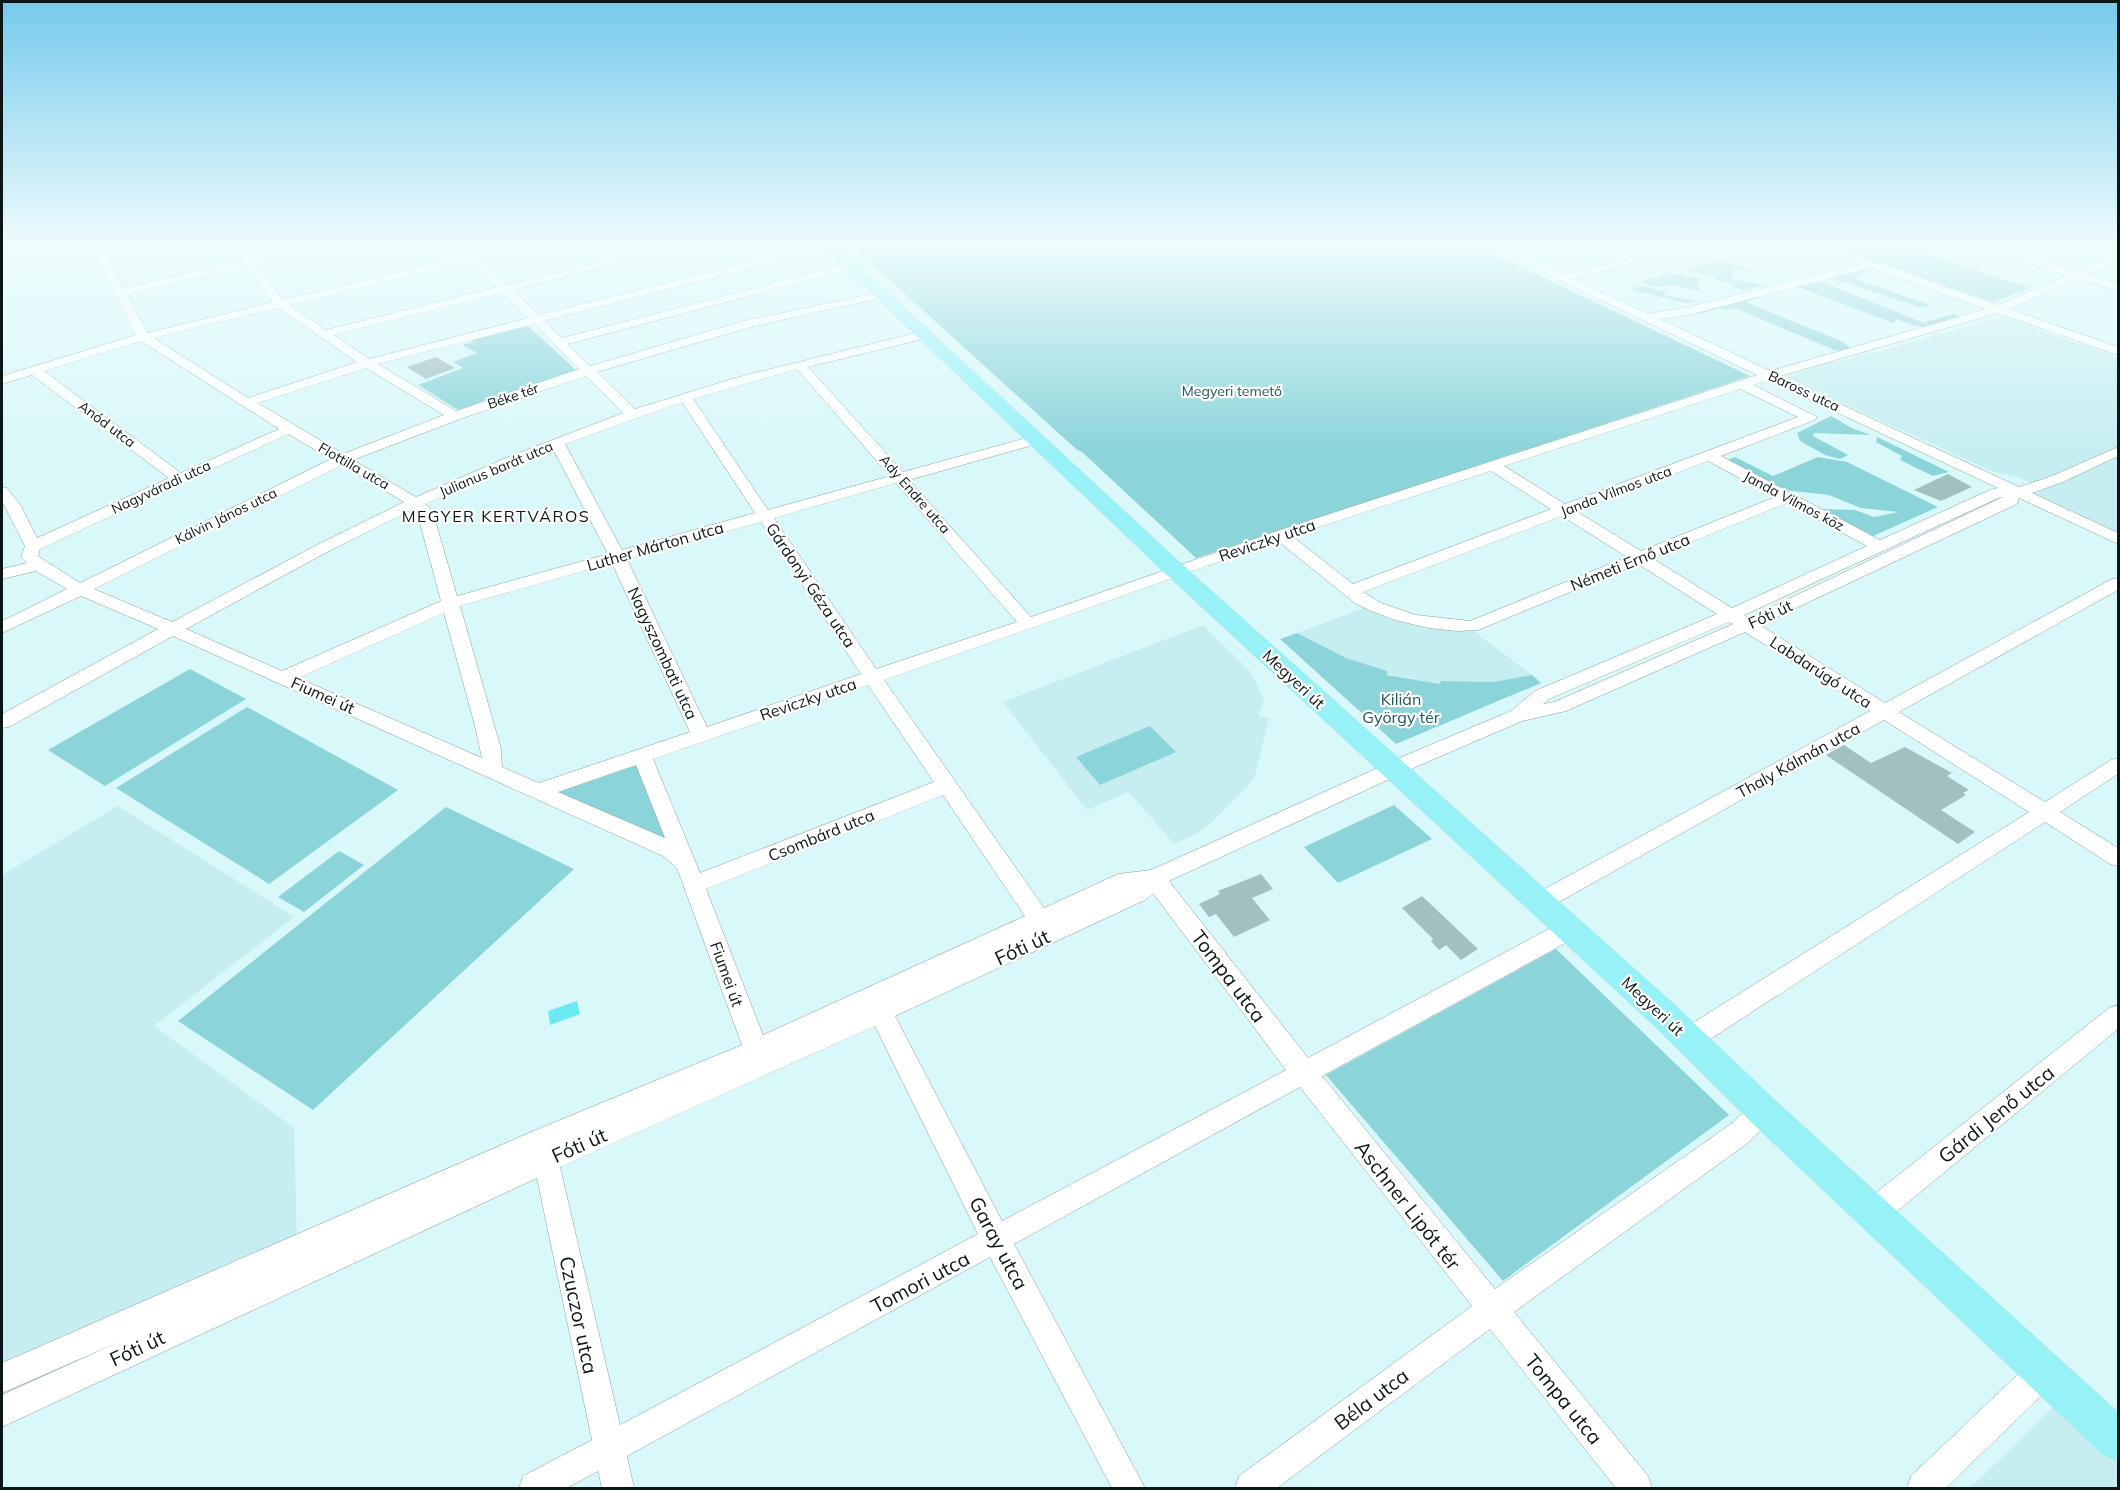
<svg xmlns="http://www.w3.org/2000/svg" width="2120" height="1490" viewBox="0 0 2120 1490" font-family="Mulish,sans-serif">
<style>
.built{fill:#c6eef1}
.green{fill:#8bd4d9}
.water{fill:#6ceaf3}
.building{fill:#a2bfc1}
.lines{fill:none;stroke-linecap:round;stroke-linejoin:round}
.minor-casing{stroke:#86a2a4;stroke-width:1}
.major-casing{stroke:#dddedf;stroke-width:1}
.minor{fill:#fff;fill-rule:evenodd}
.major{fill:#97f2f8;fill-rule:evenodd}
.labels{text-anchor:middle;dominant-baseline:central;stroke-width:4.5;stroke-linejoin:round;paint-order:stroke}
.far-park-label{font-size:14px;fill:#21585c;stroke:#fff}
.far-street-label{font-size:14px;fill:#0b1617;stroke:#fff}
.far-quarter-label{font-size:16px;letter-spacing:1.5px;fill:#0b1617;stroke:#fff}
.street-label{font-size:16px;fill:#0b1617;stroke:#fff}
.park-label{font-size:16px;fill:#21585c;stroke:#fff}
.near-street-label{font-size:20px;fill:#0b1617;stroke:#fff}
</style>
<rect width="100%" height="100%" fill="#d9f8fa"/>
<!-- built -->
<path class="built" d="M2003,317L2118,358V536L2030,496L2045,489L2015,476L1994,472L1786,377L1829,362H1839Z
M1364,608L1387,618L1415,626L1449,631L1472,630L1532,675L1494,682L1441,681V684L1386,674L1387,671L1346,658L1297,633Z
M1203,625L1250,671L1264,699L1258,716L1269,718L1254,779L1212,822L1195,834L1174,844L1129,792L1087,810L1003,702Z
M118,806L294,917L154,1026L294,1128L298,1285L2,1424V875Z
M2078,1375L2118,1411V1488H1970L2046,1415Z"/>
<!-- green -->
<path class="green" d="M850,244H1473L1750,376L1196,558L1082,452L1076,449Z
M1824,244H1897L2030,288L1993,302Z
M1721,261L1756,273L1735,269L1731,279L1766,285L1745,290L1733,287V284L1717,280L1712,275L1682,271Z
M1868,266L1876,268L1861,273L1856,279L1930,305L1922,308L1834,279L1827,281L1823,278Z
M1671,273L1701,279L1697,287L1701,288L1699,291L1674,285L1658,287L1643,284L1642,281Z
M1817,280L1929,325L1924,322L1954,314L1964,318C1934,326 1926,332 1897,319L1893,323L1800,288H1794Z
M1646,286L1665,292L1664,295L1697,301L1686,303L1632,290L1635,287Z
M1750,296L1761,297L1746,302L1841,341L1851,348L1840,351L1832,349L1735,308L1726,310L1719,308L1701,314L1697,310Z
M527,325L576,370L460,411L418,385L463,368L453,362L477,353L462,345L473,342L472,339Z
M1831,416L1852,428L1871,435L1814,433L1813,436L1848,455L1840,459L1825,455L1800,441L1797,433Z
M1877,437L1949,472L1933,476L1900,460L1902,456L1876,442Z
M1735,457L1773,476L1818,457L1847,462L1938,507L1873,536L1822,509L1855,510L1874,517L1899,512L1861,508L1829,495L1784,490L1728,460Z
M1297,633L1346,658L1387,671V675L1440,684L1441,681L1494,682L1532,675L1541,683L1396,744L1280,639Z
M190,669L246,699L105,786L48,750Z
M247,707L398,790L269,884L116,788Z
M1150,726L1176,752L1100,785L1076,757Z
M642,755L672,830L659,843L538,791Z
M1394,805L1432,839L1338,883L1304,847Z
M446,807L574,869L313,1110L178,1021Z
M339,851L364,865L304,912L278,897Z
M1556,949L1729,1115L1503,1281L1326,1075Z"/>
<!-- water -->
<path class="water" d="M577,1001L580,1014L550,1025L548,1011Z"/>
<!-- building -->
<path class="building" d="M436,357L455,368L426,379L407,367Z
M1948,474L1972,487L1941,501L1914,490Z
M1844,745L1871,763L1905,747L1952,773L1947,776L1969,790L1963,793L1966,795L1941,810L1975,832L1958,844L1826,755Z
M1261,874L1273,889L1252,898L1270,920L1234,937L1216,914L1209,917L1199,904L1220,894L1218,891Z
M1422,896L1478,949L1461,960L1446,945L1439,950L1431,941L1433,939L1402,908Z"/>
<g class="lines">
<!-- minor casing -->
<g class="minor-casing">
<path id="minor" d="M90,244H101L123,288L243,261L231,244H242L252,258L313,244H334L256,264L283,300L465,256L454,244H465L475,254L513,244H533L480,259L507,285L669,244H688L513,290L539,315L818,244H833L832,247L544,321L562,338L847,264H855V268L568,344L590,366L744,321L881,292L885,293V297L751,327L597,372L635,409L735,378L923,331L927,332L929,335L927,338L808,367L903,472L1030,437H1040L1042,440L1040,443L909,480L1031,617L1274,532L1757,375L1484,244H1498L1564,275L1682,244H1701L1574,279L1648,314L1688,307L1860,264L1809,244H1825L1998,305L2067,276L1974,244H1991L2077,271L2118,255V262L2088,275L2118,284V291L2078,279L2009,309L2118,347V355L1998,313L1780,376L2019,487L2052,476L2118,447V456L2063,482L2032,493L2118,533V544L2019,498L2017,504L1760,625L1885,703L2112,579L2118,578V590L1899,712L2045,802L2111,760L2118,758V774L2060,812L2118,848V866L2110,864L2045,822L1698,1047L1689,1050L1680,1047L1677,1039L1680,1031L2029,812L1884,720L1548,908L1540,911L1532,908L1529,902L1532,896L1870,711L1745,632L1566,711L1522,721L1418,766L1169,881L1308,1058L1562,922L1570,920L1578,922L1581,929L1578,936L1322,1076L1495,1289L1731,1124L1754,1103L1763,1099L1772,1103L1776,1111L1772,1119L1749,1142L1514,1312L1648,1476L1652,1488H1616L1490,1329L1277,1488H1235L1239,1476L1472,1306L1300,1087L1014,1244L1145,1488H1112L990,1257L627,1456L634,1488H602L598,1471L567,1488H519L523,1476L592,1440L537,1178L2,1427V1395L121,1341L2,1393V1363L531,1132L742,1045L677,868L663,856L173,636L9,727L2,728V714L158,629L81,596L2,633V621L67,589L36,571L2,579V569L27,563L21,557L25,546L2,501V487L7,488L21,506L37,538L169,478L32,375L2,384V376L136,335ZM470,261L497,287L326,330L290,305ZM247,266L273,302L147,333L127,294ZM1871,268L1986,309L1770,371L1660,319L1688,315ZM502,293L528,318L369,359L334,335ZM278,308L357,362L248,398L154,338ZM534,324L579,369L456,411L378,364ZM141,341L279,429L181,473L44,371ZM366,368L444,415L343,454L258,403ZM797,369L890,476L768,510L693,399ZM586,376L623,413L508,457L416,497L353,460L460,419ZM1768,380L1998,488L1990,490L1880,540L1721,456L1815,420L1817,417L1753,385ZM1740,389L1798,417L1565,504L1504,466ZM682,402L755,513L622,550L565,444ZM288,434L331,459L80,583L38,556L40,549ZM553,449L608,554L457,596L432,510L425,504ZM1708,461L1775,497L1641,551L1576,511ZM342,465L404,502L315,546L172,622L94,589ZM1491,471L1551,509L1353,584L1292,536ZM896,483L1017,622L876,669L774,518ZM2003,497L1748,618L1744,615L1998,498ZM1787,503L1867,546L1732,608L1652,558ZM413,509L417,512L441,601L282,671L186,629L327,552ZM1562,516L1627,557L1470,621L1416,615L1381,603L1363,592ZM761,522L861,674L707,727L627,559ZM1278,541L1356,604L1369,610L1395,620L1429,628L1457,631L1478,630L1638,564L1717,614L1535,691L1511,711L1404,756L1151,870L1118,874L1044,908L884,680ZM612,563L690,732L539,783L502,767L501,749L460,606ZM444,613L474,722L482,758L298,678ZM1729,622L1733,624L1554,702L1543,704L1549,699ZM868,685L934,782L700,873L653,759ZM636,765L665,838L558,792ZM943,795L1025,916L763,1035L706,889ZM1153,893L1286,1070L1002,1221L895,1016L1145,900ZM875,1026L978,1234L620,1425L560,1167Z
M2118,1005V1029L1883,1223L1873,1227L1863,1223L1859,1213L1863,1203L2109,1008Z
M2045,1355L2056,1359L2060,1370L2056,1381L1946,1488H1907L1911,1476L2034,1359Z"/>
</g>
<!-- major casing -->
<g class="major-casing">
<path id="major" d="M820,244H836L1184,566L1674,1004L1775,1100L2118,1412V1461L2103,1455L1751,1122L1652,1024L1168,576Z"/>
</g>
<!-- minor -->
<use href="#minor" class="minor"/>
<!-- major -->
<use href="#major" class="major"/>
</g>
<!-- sky -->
<linearGradient id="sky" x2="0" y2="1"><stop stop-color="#76caec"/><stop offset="0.54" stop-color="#eefcfd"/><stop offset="1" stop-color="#eefcfd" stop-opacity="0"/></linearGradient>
<rect width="2120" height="453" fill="url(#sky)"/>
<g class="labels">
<!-- far-park labels -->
<g class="far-park-label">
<text x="1232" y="391">Megyeri temető</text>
</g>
<!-- far-street labels -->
<g class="far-street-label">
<text transform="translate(1804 391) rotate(25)">Baross utca</text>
<text transform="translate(513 396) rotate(-19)">Béke tér</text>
<text transform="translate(107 424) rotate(37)">Anód utca</text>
<text transform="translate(354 466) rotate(30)">Flottilla utca</text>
<text transform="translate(496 469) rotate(-23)">Julianus barát utca</text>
<text transform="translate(161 487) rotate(-25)">Nagyváradi utca</text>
<text transform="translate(1616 491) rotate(-21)">Janda Vilmos utca</text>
<text transform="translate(915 494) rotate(49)">Ady Endre utca</text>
<text transform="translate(1794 501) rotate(28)">Janda Vilmos köz</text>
<text transform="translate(226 516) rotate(-26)">Kálvin János utca</text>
</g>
<!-- far-quarter labels -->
<g class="far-quarter-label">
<text x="496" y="516">MEGYER KERTVÁROS</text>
</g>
<!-- street labels -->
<g class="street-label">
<text transform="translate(1267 540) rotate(-19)">Reviczky utca</text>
<text transform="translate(655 546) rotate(-16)">Luther Márton utca</text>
<text transform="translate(1630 562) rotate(-22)">Németi Ernő utca</text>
<text transform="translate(811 585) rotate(56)">Gárdonyi Géza utca</text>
<text transform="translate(1770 614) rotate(-25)">Fóti út</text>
<text transform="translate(663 653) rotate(65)">Nagyszombati utca</text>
<text transform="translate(1821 672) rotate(33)">Labdarúgó utca</text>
<text transform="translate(1294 679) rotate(43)">Megyeri út</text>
<text transform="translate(323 695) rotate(24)">Fiumei út</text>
<text transform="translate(808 699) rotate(-19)">Reviczky utca</text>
<text transform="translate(1798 760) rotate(-29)">Thaly Kálmán utca</text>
<text transform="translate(821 835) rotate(-22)">Csombárd utca</text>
<text transform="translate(727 974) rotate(70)">Fiumei út</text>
<text transform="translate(1653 1006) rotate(43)">Megyeri út</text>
</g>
<!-- park labels -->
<g class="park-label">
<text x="1401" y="699">Kilián<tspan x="1401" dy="18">György tér</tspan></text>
</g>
<!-- near-street labels -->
<g class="near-street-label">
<text transform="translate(1022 947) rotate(-25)">Fóti út</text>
<text transform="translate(1229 976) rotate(53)">Tompa utca</text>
<text transform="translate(1996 1114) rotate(-39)">Gárdi Jenő utca</text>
<text transform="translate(579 1145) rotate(-24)">Fóti út</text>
<text transform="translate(1408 1205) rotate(52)">Aschner Lipót tér</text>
<text transform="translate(999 1243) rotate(62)">Garay utca</text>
<text transform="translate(920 1282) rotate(-28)">Tomori utca</text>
<text transform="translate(579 1315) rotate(78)">Czuczor utca</text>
<text transform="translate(137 1348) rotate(-25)">Fóti út</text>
<text transform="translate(1371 1399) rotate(-37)">Béla utca</text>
<text transform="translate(1564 1399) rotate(51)">Tompa utca</text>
</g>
</g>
<!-- border -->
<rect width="2120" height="1490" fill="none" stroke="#0b1617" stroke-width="6"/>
</svg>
